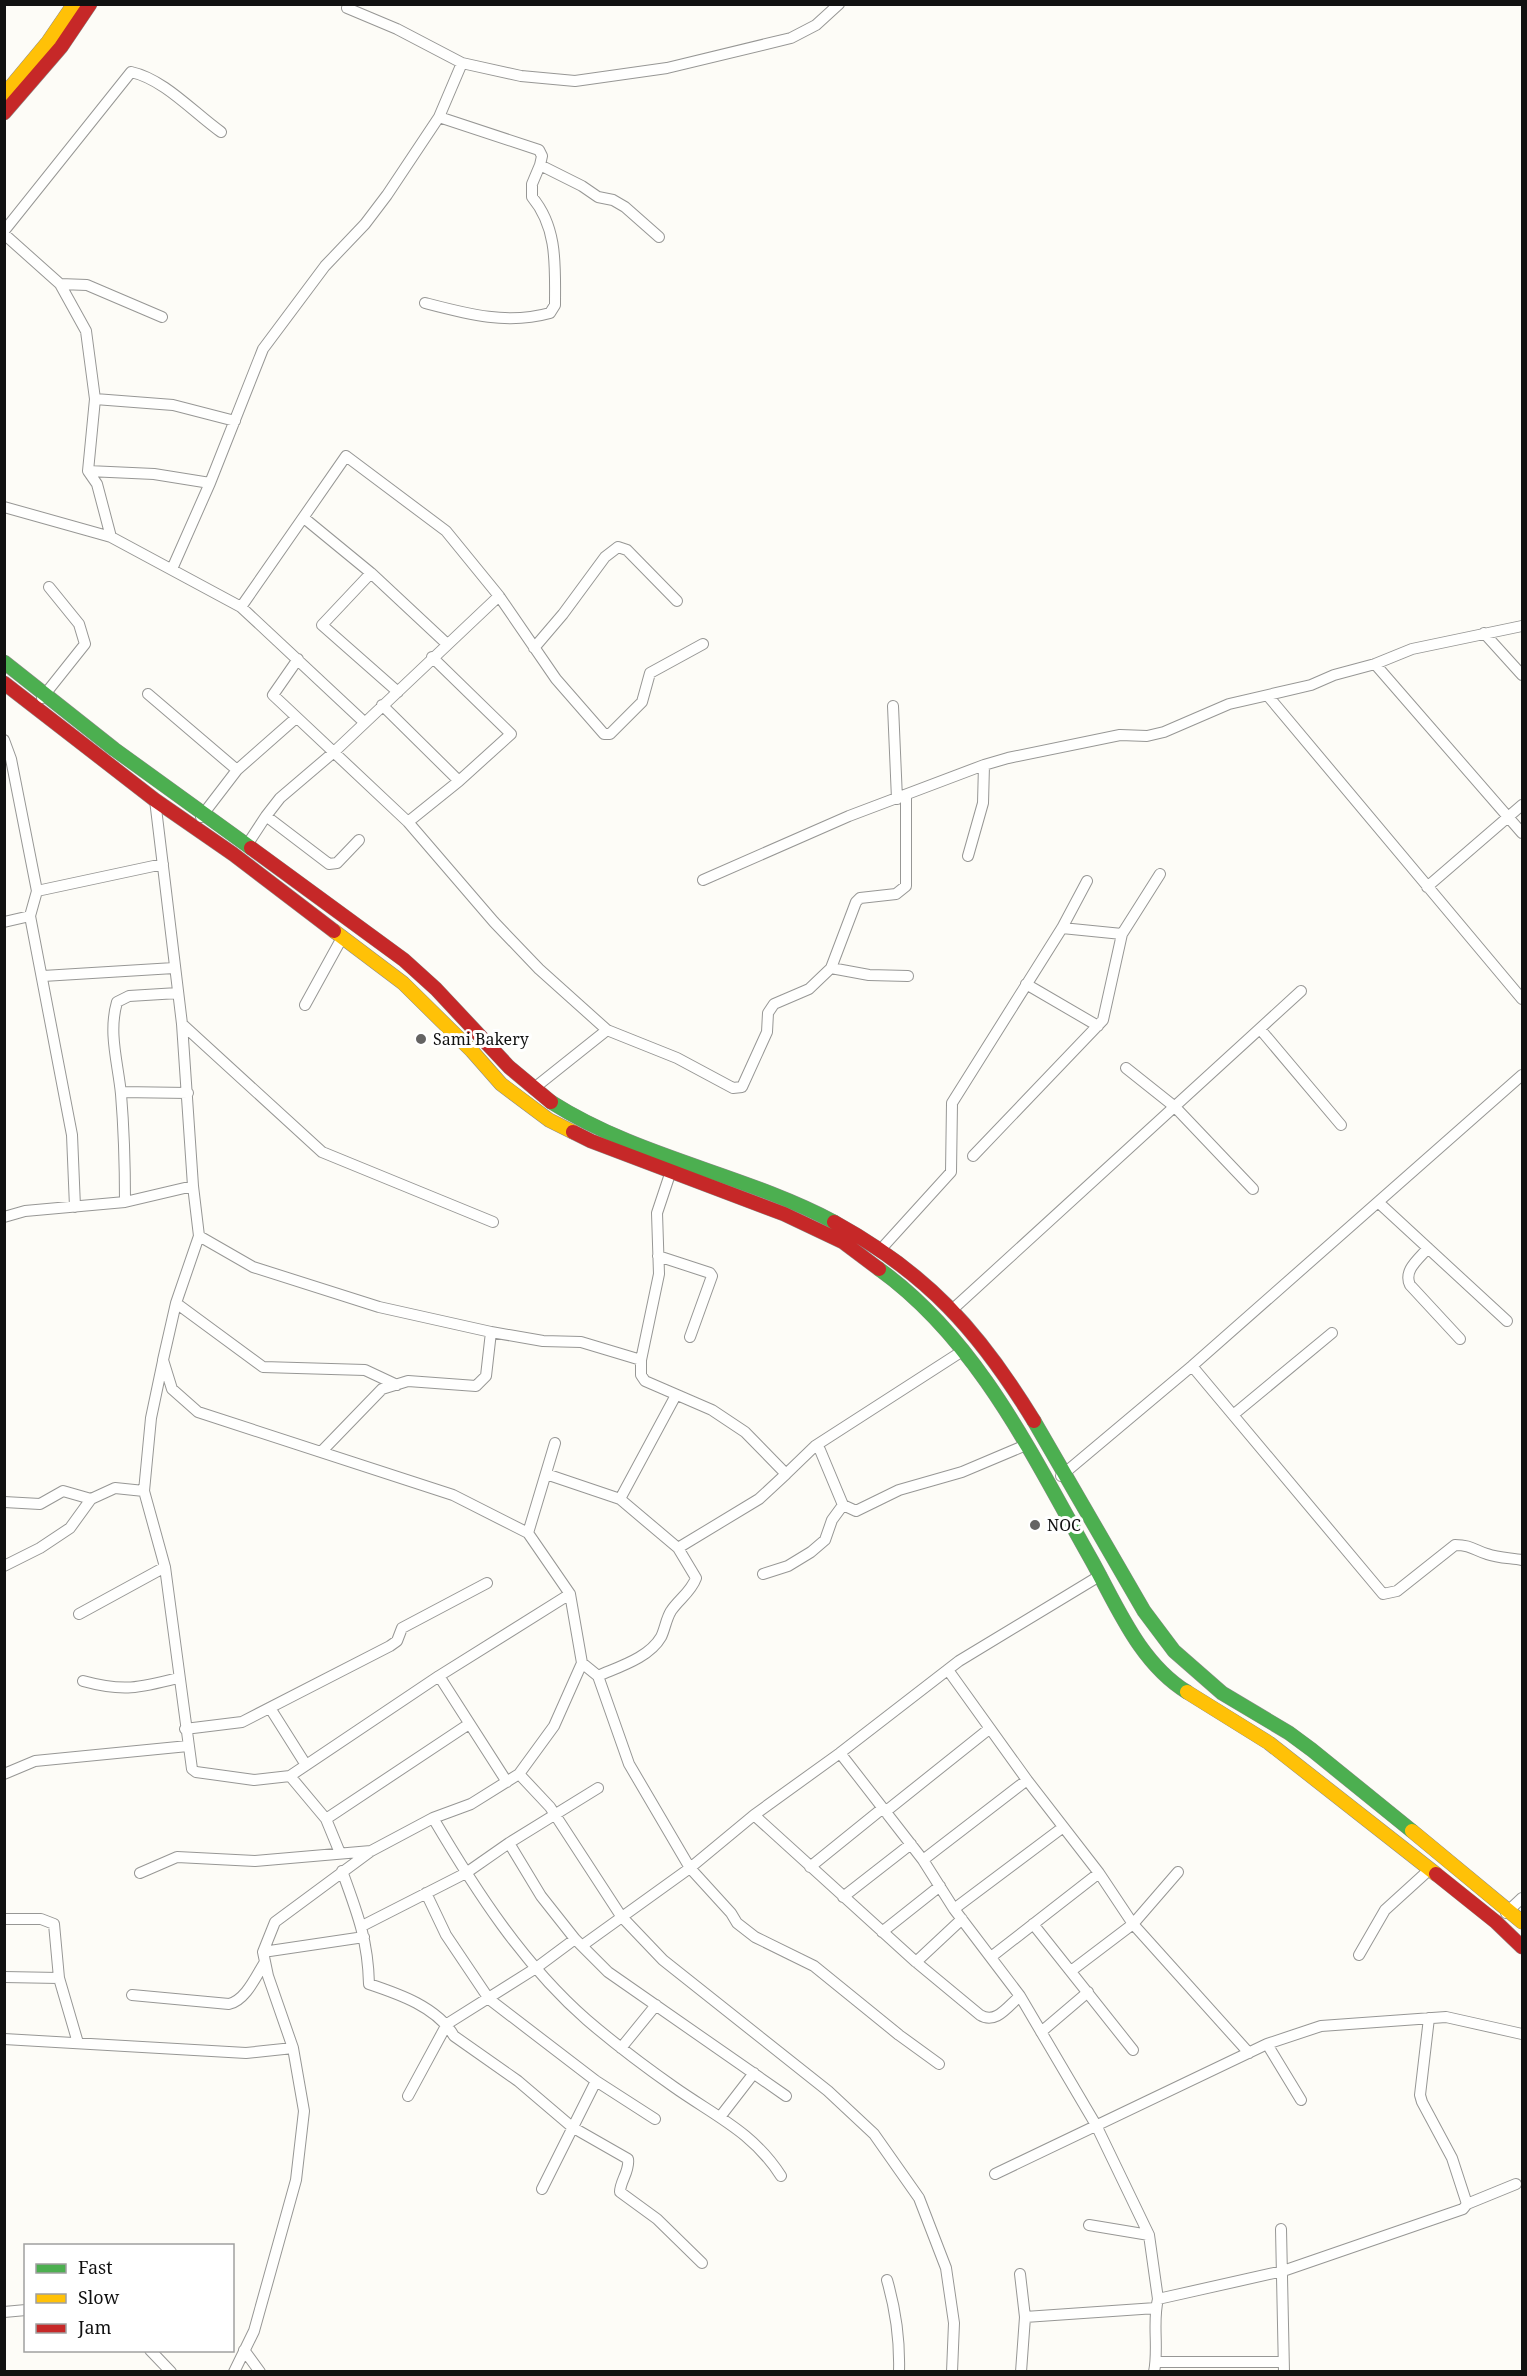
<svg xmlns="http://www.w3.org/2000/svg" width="1527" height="2376" viewBox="0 0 1527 2376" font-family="'Noto Serif',serif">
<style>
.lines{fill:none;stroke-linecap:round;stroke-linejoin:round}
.street-casing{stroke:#979795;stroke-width:12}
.fast-casing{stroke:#8e8d8b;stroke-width:15}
.slow-casing{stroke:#8e8d8b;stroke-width:15}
.jam-casing{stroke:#8e8d8b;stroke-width:15}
.street{stroke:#fffffe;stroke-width:10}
.fast{stroke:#4caf50;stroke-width:14}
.slow{stroke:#ffc107;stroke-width:14}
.jam{stroke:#c62828;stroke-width:14}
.poi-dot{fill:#646362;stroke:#fff;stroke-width:2}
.labels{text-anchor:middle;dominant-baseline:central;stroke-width:6;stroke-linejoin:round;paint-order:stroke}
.poi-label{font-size:16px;fill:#111;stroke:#fff;text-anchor:start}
</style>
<rect width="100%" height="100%" fill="#fdfcf7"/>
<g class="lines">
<!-- street casing -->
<g class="street-casing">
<path id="street" d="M347,8L397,29L462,63L521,76L575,81L667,68L791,38L816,25L839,4
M439,117L462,63
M4,231L131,72C164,79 194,113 221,132
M4,234L60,284L86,331L95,399L88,471L97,484L111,537
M60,284L87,285L162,317
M425,303C467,314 507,325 550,313L555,305C555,267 558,228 532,197V184L540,165
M95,399L173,405L235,421
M88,471L154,474L210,483
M4,507L111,537L241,607L364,722
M304,518L371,573L447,644
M172,569L210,483L263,349L325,266L365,224L387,195L439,117L539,150L542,156L540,165L582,186L598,197L613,200L625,207L659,237
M371,573L322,625L398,692
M241,607L346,456L446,531L499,596L556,679L604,734H610L642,702L650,673L703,644
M1484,633L1522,675
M534,648L563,614L605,557L618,547L627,550L677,601
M298,659L273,695L408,822L494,922L539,969L607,1030L677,1058L733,1088L742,1087L767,1032L768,1013L774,1004L809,989L831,968L856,902L860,898L896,894L906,886V796
M1375,664L1522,833
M148,694L237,770
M1268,696L1522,999
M42,698L85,644L79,624L49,587
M382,705L459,781
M893,706L897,799
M4,740L11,759L37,891
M155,800L182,1024L193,1186L199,1236L176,1303L163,1360L172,1389L198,1412L453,1495L528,1533L570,1594L582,1663L554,1726L519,1774L471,1804L433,1818L371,1851L275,1922L263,1952L268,1976L293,2048L304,2111L296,2180L254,2331L234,2372
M266,816L329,864L337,863L359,840
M201,817L237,770L296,718
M408,822L459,781L511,734L432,657
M247,845L266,816L280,798L334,752L499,596
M968,856L983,803L984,765
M703,880L849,816L984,765L1008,758L1120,735L1147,736L1164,732L1229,704L1311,685L1334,675L1375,664L1412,649L1522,626
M1427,887L1522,805
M4,922L30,916
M1062,928L1122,934
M831,968L869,975L908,976
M43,976L174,968
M1026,984L1098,1026
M305,1005L343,936
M182,1024L322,1152L493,1222
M1260,1029L1341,1125
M1126,1068L1175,1107L1253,1189
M533,1089L607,1030
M121,1092L188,1093
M973,1156L1103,1020L1122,934L1160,874
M125,1202C125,1166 124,1130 121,1094C118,1063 108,1033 117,1002L129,996L178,993
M1378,1202L1507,1321
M75,1207L72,1135L30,916L37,891L163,864
M4,1217L25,1211L125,1202L193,1186
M199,1236L253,1267L379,1307L491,1332L486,1376L476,1386L408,1381L382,1389L321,1452
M882,1248L951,1172L952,1103L1062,928L1087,881
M1428,1248C1419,1259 1403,1270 1410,1285L1460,1339
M658,1256L710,1273L712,1276L690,1337
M176,1303L263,1367L365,1370L397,1385
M953,1309L1301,991
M491,1332L543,1341L581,1342L641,1360V1375L645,1381L712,1410L745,1432L786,1474L815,1446L964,1350
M641,1360L659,1274L657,1213L671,1171
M163,1361L151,1418L144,1491L165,1567L192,1769L196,1772L254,1780L290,1776L326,1819L340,1853
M1192,1366L1383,1594L1397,1591L1455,1545C1471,1545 1474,1550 1487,1554C1498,1558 1511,1558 1522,1560
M1233,1415L1332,1333
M815,1446L820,1450L843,1505L856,1511L899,1490L962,1472L1026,1445
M546,1474L620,1499L678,1548L696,1578C691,1592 679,1599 671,1611C666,1619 665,1629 661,1637C649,1658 618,1667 598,1676
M1061,1476L1192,1366L1522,1075
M620,1499L676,1395
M4,1502L40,1504L63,1491L91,1499
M528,1533L555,1443
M678,1548L759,1499L786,1474
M4,1566L40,1548L70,1528L91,1499L115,1488L144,1491
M763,1574L788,1566L811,1552L825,1540L832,1520L843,1505
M79,1614L165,1567
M582,1663L598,1676L629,1764L690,1868L754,1815L840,1753L959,1661L1101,1575
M948,1670L1027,1780L1099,1873L1133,1924L1249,2053
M439,1676L507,1782
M83,1681C123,1692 139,1688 178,1678
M270,1708L306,1765
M185,1729L242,1722L390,1646L397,1641L402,1628L487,1583
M840,1753L923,1860L954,1909L1020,1996L1096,2125L1149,2235L1158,2299C1152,2322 1159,2348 1154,2372
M4,1774L35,1761L188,1746
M519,1774L550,1807L621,1916L663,1960L828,2091L874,2134L919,2198L946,2268L954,2323L952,2372
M290,1776L439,1676L570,1594
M885,1812L989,1729
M754,1815L916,1962L980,2015C996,2025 1008,2006 1020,1996
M433,1818C476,1891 523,1964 587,2020C615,2044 644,2066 674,2087C715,2116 753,2132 781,2176
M326,1819L469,1724
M509,1843L541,1896L575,1939L608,1972L786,2096
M923,1860L1027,1780
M810,1867L883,1808
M342,1871C357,1912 368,1940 369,1984C399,1994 437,2007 454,2036L518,2081L572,2127L628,2159C630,2171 620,2181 620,2192L657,2219L702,2263
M140,1873L177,1857L255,1861L371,1851
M426,1893L446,1935L489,1999L596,2081L655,2119
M843,1897L911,1844
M954,1909L1062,1828
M1506,1913L1522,1898
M4,1919H41L54,1924L59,1978L78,2043
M1033,1924L1133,2050
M362,1926L466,1873L509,1843L598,1788
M882,1932L940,1886
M583,1945L690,1868L731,1913L737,1923L755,1937L814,1966L899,2035L939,2064
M263,1952L364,1937
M1359,1955L1385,1910L1429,1870
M991,1957L1099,1873
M916,1962L962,1919
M1071,1971L1133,1924L1178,1872
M4,1977L59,1978
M132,1995L229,2004C246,2000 256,1976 265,1962
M1429,2018L1420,2095L1422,2102L1452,2158L1467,2204
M1041,2032L1088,1992
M4,2039L246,2053L293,2048
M1267,2044L1301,2100
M621,2048L656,2005
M408,2096L447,2024L536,1968L575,1939
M720,2117L754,2073
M995,2174L1267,2044L1321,2026L1446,2017L1522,2034
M542,2189L596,2081
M1089,2225L1149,2235
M1281,2229L1284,2372
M1020,2274L1025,2317L1021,2372
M887,2280C896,2311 900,2339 899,2372
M1158,2299L1283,2271L1463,2209L1467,2204L1516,2184
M4,2312L26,2310
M1025,2317L1156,2308
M150,2350L171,2372
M244,2350L260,2372
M1156,2362H1282"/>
</g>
<!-- fast casing -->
<g class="fast-casing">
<path id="fast" d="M4,662L114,749L251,848
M551,1102C639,1158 744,1174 834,1222
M879,1269C979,1341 1033,1457 1092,1561C1118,1608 1140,1663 1187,1692
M1034,1421L1144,1611L1174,1651L1222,1693L1289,1733L1312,1750L1412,1831"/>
</g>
<!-- slow casing -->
<g class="slow-casing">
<path id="slow" d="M4,95L48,42L74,4
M334,931L403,983L472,1051L501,1084L549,1120L573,1132
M1187,1692L1269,1743L1436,1874
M1412,1831L1522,1922"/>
</g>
<!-- jam casing -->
<g class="jam-casing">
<path id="jam" d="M4,113L61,47L90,4
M4,683L155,800L233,854L334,931
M251,848L404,960L436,989L509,1067L551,1102
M573,1132L591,1141L784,1214L843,1242L879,1269
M834,1222C927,1273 979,1331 1034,1421
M1436,1874L1496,1922L1522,1947"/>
</g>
<!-- street -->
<use href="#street" class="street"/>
<!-- fast -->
<use href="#fast" class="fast"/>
<!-- slow -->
<use href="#slow" class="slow"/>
<!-- jam -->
<use href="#jam" class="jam"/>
</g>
<!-- markers -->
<g class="poi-dot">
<circle cx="421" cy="1039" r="6"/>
<circle cx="1035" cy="1525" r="6"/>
</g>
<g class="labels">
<!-- poi labels -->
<g class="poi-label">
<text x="433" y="1039">Sami Bakery</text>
<text x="1047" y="1525">NOC</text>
</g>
</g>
<!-- border -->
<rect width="1527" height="2376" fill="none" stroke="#111111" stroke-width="12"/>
<!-- legend -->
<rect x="24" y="2244" width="210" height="108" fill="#ffffff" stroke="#a0a0a0" stroke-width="1.5"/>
<rect x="36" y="2264" width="30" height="9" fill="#4caf50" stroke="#a0a0a0" stroke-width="1.5"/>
<text x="78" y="2274" font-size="18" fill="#111111">Fast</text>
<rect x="36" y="2294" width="30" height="9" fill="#ffc107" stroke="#a0a0a0" stroke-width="1.5"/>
<text x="78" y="2304" font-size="18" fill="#111111">Slow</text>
<rect x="36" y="2324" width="30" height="9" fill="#c62828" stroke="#a0a0a0" stroke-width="1.5"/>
<text x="78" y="2334" font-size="18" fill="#111111">Jam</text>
</svg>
